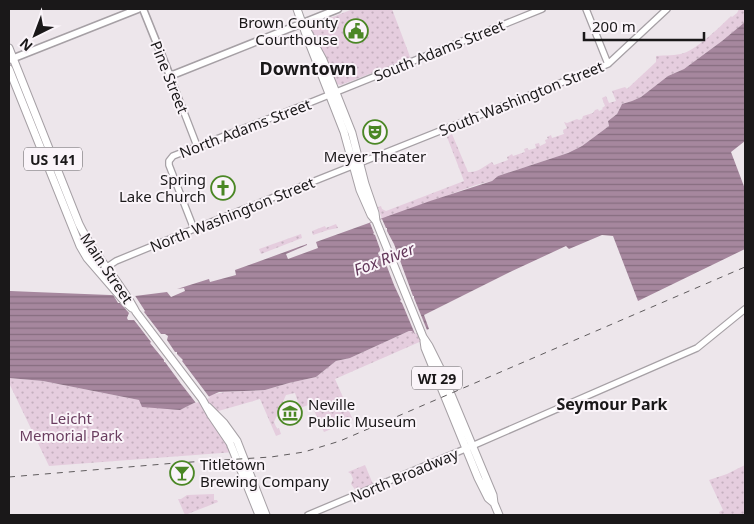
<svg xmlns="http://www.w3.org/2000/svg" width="754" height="524" viewBox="0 0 754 524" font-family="'Noto Sans',sans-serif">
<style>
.green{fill:url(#green-dots)}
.water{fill:url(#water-rules)}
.pier{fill:#ede6eb}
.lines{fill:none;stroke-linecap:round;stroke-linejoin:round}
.tertiary-casing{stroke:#a6a0a5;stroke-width:8}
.secondary-casing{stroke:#a6a0a5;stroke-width:9}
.primary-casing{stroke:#a6a0a5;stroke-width:9}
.tertiary{stroke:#fff;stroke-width:5.5}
.secondary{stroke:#fff;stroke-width:6}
.primary{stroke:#fff;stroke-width:7}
.rail{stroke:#605c5e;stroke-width:1;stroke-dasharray:6 6;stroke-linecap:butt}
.labels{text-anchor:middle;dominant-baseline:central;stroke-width:4;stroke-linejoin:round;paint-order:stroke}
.shield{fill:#faf4f9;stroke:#5d5a5c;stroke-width:1}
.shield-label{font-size:14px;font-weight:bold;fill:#1a1819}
.poi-label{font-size:15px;fill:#1a1819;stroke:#faf4f9;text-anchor:end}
.street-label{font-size:15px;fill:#1a1819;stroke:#faf4f9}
.park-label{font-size:15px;fill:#6a3e60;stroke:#faf4f9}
.water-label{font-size:16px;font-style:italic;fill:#63375a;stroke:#faf4f9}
.neighbourhood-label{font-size:16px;font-weight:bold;fill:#1a1819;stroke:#faf4f9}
.quarter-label{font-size:18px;font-weight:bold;fill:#1a1819;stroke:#faf4f9}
</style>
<defs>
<pattern id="green-dots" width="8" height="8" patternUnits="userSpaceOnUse" patternTransform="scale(1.25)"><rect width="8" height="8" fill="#e5cdde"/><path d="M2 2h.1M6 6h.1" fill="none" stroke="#c4afbe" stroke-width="1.8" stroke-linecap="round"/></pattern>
<pattern id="water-rules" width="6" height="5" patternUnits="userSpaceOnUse" patternTransform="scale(1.25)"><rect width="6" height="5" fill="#a6879e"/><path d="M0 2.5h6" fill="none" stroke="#866d80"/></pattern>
</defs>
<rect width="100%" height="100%" fill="#ede6eb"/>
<!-- green -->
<path class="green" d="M353,9H392L409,54L410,57L408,59L341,85L336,84L311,29L312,26L315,24Z
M739,9H745V22L722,41L684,69L668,76L641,97L632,101L622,104L617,114L608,121L609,126L582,146L568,153L498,176L492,181L476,185L382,219L378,207L381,206L382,209L386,211L464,181L447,137L452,134L468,172C478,173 484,166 492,162L494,165L508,160L507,157L512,154L513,156L525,152L524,149L527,148L529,150L536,148L535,144L539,143L540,146L546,143L545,140L548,139L547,137L551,135L552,138L564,134L563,130L567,128L564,122L567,123L577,119L579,120L582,119L583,116L593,113L595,110L598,109L599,111L603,109L602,108L605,106L602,98L606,96L609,103L616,101L612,91L625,87L627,89L656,62V56C665,55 676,56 684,53C698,48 720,27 731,16L732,17L737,13Z
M336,224L338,228L328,230L313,235L312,231L325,226L326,228Z
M301,234L302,238L261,254L259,249Z
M409,331L421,332L424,340L335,379L353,420L324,432L311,404L300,408L295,393L286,395L274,422L277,429L279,428L281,434L276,436L260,399L215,412L235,452L49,466L9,383V378L43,381L139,400L180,410L210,395L225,392L265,390L289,383L316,377L336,361L350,358Z
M365,465L373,484L356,491L351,484L353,479L351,474L348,472Z
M745,465V515H720L719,512L723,510L709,480L727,474Z
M214,494V500H217L218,502L185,515L178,499H181L187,495Z"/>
<!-- water -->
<path class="water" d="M745,22V141L731,152L745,189V249L638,301L613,236L602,235L569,249L566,246L510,272L424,315L429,329L415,334L412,331H409L350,358L336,361L316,377L289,383L265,390L219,392L194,403L180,410L142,407L139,400L43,381L9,378V291L135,296L167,292L171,297L185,291L184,288L177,289L209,279L210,282L236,275L235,270L307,244V245L286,254L288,259L318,248L316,242L430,201L492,181L498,176L568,153L582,146L609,126L608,121L617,114L622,104L632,101L641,97L668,76L684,69L722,41Z"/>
<!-- pier -->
<path class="pier" d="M382,219L386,228H387V231L394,244L413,296H414V298L427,330L415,334L402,303L400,301L401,300L394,285L383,256H379L378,253L380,251V249L375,235L373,234L374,233L370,223Z
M112,293L134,294L145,311L144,312L161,334H165L168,336L167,340L175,352H177V354L183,360L182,361L210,398L196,403L182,385L181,384L179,381L165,362H164V360L150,343L151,342L134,320H128L127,318L129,313L120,303H118Z"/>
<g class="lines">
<!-- tertiary casing -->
<g class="tertiary-casing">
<path id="tertiary" d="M586,9L608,64
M170,76L197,146
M194,229L169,165V161L173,156L309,103L542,9
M100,272L116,261L194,229L608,64L667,9
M308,515L472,446L697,348L745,309"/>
</g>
<!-- secondary casing -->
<g class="secondary-casing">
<path id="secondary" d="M143,9L170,76L338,9
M9,60L138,9"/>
</g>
<!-- primary casing -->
<g class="primary-casing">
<path id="primary" d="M297,9L308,40L344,132L360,190L371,215L376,221
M303,23L323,60L352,133L365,184L375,213L376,221L423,337L429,346L440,368L493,495L494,503L499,515
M9,48L79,224C94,256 120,281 136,312L202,399L211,415L230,443L259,515
M9,69L80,246L87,258L125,302L132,308
M424,341L425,348L478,478L488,498L494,503
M208,407L224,423L237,441L266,515"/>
</g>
<!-- tertiary -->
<use href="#tertiary" class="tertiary"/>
<!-- secondary -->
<use href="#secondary" class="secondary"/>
<!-- primary -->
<use href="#primary" class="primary"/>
<!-- rail -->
<path class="rail" d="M9,477L176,463L271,457L304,452L340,441L745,267"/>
</g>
<!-- icons -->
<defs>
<g id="civic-ring" transform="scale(1.25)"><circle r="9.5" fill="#faf4f9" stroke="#4b8725" stroke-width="1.5"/><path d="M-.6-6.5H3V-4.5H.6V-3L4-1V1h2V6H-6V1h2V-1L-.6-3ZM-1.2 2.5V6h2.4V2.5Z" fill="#4b8725"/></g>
<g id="theatre-ring" transform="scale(1.25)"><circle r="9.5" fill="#faf4f9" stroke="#4b8725" stroke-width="1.5"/><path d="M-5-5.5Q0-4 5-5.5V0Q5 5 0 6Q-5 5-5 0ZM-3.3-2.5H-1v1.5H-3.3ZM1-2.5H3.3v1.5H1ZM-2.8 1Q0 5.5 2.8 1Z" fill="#4b8725"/></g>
<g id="church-ring" transform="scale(1.25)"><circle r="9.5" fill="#faf4f9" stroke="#4b8725" stroke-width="1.5"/><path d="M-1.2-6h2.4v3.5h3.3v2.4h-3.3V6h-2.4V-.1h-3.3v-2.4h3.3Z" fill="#4b8725"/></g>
<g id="museum-ring" transform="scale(1.25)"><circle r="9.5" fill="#faf4f9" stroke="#4b8725" stroke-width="1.5"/><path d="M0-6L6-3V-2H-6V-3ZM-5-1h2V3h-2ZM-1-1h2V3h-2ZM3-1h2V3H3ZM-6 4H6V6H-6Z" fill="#4b8725"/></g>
<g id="bar-ring" transform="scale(1.25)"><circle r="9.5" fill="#faf4f9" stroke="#4b8725" stroke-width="1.5"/><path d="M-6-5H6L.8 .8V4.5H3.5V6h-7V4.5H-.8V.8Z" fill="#4b8725"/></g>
</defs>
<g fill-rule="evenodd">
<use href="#civic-ring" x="356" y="31"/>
<use href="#theatre-ring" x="375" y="132"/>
<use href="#church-ring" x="223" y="188"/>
<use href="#museum-ring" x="290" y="413"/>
<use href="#bar-ring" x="182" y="473"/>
</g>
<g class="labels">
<!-- shield labels -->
<g class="shield">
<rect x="24" y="147.5" width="58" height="23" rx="4"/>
<rect x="412" y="366.5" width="50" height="23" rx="4"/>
</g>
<g class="shield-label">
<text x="53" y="159">US 141</text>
<text x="437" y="378">WI 29</text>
</g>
<!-- poi labels -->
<g class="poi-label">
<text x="338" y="22">Brown County<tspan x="338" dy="17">Courthouse</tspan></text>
<text x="375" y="156" text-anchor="middle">Meyer Theater</text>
<text x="206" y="179">Spring<tspan x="206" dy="17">Lake Church</tspan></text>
<text x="308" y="404" text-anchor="start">Neville<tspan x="308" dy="17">Public Museum</tspan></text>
<text x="200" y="464" text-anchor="start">Titletown<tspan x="200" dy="17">Brewing Company</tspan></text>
</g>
<!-- street labels -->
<g class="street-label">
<text transform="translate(439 50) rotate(-22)">South Adams Street</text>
<text transform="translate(170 77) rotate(68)">Pine Street</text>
<text transform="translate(521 98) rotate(-22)">South Washington Street</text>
<text transform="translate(245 128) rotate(-21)">North Adams Street</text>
<text transform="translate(232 214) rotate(-22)">North Washington Street</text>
<text transform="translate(107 268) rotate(56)">Main Street</text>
<text transform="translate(404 475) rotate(-23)">North Broadway</text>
</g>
<!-- park labels -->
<g class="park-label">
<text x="71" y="418">Leicht<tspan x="71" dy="17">Memorial Park</tspan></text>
</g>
<!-- water labels -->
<g class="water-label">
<text transform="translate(384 259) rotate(-21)">Fox River</text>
</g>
<!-- neighbourhood labels -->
<g class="neighbourhood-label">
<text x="612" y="404">Seymour Park</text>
</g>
<!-- quarter labels -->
<g class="quarter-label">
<text x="308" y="68">Downtown</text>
</g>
</g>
<!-- border -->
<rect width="754" height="524" fill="none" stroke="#1a1819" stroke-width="20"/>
<!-- north arrow -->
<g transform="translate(35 35) rotate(222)" stroke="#faf4f9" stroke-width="4" paint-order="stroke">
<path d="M0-4L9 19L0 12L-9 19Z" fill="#1a1819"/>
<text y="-8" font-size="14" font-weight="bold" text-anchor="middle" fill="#1a1819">N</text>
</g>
<!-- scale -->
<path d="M584 32v8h120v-8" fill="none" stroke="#1a1819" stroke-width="2.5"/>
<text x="592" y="32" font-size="15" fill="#1a1819" stroke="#faf4f9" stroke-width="4" paint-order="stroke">200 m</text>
</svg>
